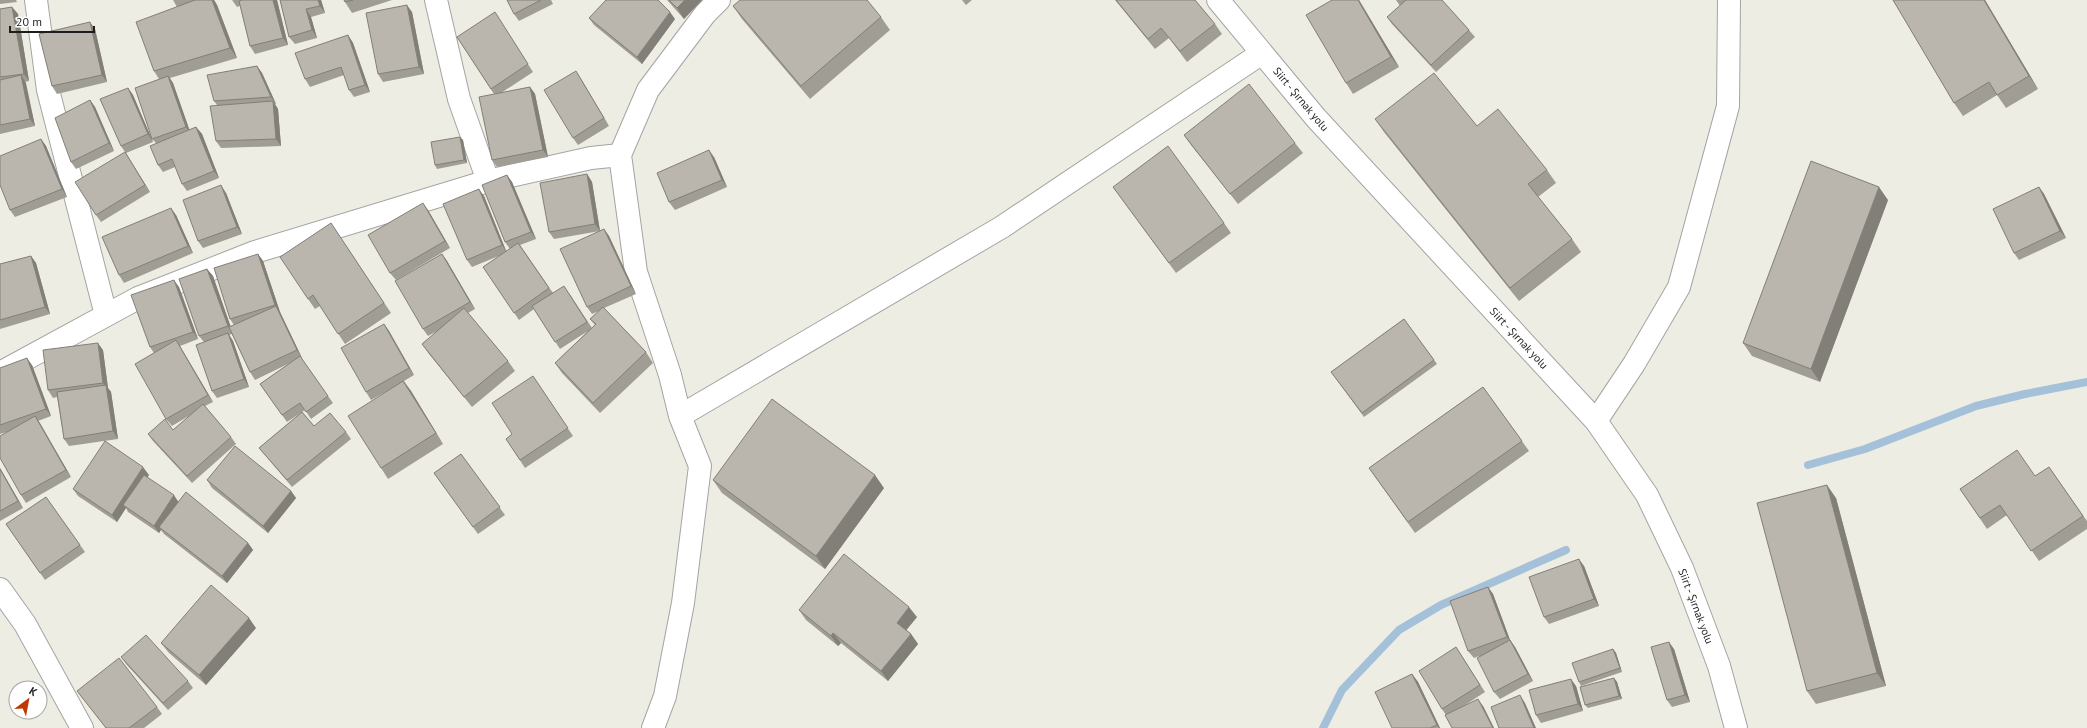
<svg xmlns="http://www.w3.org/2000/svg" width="2087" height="728" viewBox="0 0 2087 728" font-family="'PT Sans',sans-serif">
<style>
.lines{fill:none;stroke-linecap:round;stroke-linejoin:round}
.stream{stroke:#a5c1da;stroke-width:8}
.minor-casing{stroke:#a4a4a4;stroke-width:24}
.minor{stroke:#fff;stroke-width:22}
.wall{fill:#a09d95}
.shaded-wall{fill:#827f79}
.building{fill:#bab6ad;stroke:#827f79}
.labels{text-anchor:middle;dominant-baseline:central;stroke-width:3;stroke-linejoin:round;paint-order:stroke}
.street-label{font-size:11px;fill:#1d1d1d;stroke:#fff}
</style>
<rect width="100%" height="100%" fill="#eeede3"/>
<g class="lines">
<!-- stream -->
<path class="stream" d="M1808,465L1865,449L1976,406L2025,394L2087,382
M1323,728L1342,690L1399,630L1441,605L1566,550"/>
<!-- minor casing -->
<g class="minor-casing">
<path id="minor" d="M36,0L48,90L106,315
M436,0L459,99L488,181
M1218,0L1316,118L1596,421L1647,495L1682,568L1719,666L1736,728
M620,155L648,90L705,14L719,0
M0,373L138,298L255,252L488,181L591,158L620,155L636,272L670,375L680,416L700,466L683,603L665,696L653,728
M680,416L1002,227L1262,53
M1596,421L1634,364L1679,287L1728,106L1729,0
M0,589L25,624L82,728"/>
</g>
<!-- minor -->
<use href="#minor" class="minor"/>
</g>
<!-- wall -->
<path class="wall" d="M0,0H16L17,2L0,4Z
M173,0H214L217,5L237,58L170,78L173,83L189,130L196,127L202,134L219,178L187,191L182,184L175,167L163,172L158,165L156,143L152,139L159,79L154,71L177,7Z
M232,0H277L288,45L255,54L250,46L240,6L237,7Z
M280,0H321L325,13L311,17L317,38L295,44L289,37Z
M344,0H392L352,13L345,2Z
M507,0H551L553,4L519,21L514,14Z
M667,0H702L684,19Z
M962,0H972L966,5Z
M1115,0H1195L1215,24L1222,34L1187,62L1169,38L1155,49Z
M1359,0L1399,67L1353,94L1346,83Z
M1396,0H1442L1469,30L1475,37L1436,72L1392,24L1387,17L1400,6Z
M1893,0H1985L2038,89L2006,108L1997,95L1963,116L1954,103Z
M733,6L881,17L890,30L810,99L742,19Z
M12,7L18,14L29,81L25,82L35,126L0,134V9Z
M412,12L424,74L383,82L378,74Z
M589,18L675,19L642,64L594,25Z
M500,20L533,72L501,93L530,87L535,94L548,157L497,167L492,160L494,94L457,37Z
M95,29L107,82L57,94L52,86Z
M348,35L353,43L370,92L354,97L349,90L344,75L310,87L305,79Z
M257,66L262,73L276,104H275L278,109L281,146L221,148L216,141L217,105L214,101Z
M581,79L609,126L578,145L573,138Z
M128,88L133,95L153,142L126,153L150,192L101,222L96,215L125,152L121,146Z
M90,100L95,107L114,151L76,169L71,162Z
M1375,119L1477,126L1547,170L1556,183L1538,197L1572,239L1581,252L1519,301L1384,132Z
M1184,135L1295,143L1303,153L1238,204L1191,145Z
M460,137L463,140L467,163L437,169L435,165Z
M41,139L46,146L67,197L15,217L10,210Z
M714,157L727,187L675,210L669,202Z
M587,174L592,182L600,231L604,229L609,236L636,294L604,308L646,352L653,363L600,413L562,373L555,363L588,331L560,349L534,309L519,320L483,267L501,255L472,267L467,260L484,196L506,251L510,249L505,242L507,175L512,182L536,239L520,245L553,293H569L592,328L595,325L590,319L599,311L592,314L587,307L600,231L554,239L549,232Z
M1113,187L1224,223L1231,233L1176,273Z
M2039,187L2044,194L2066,238L2019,260L2014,253Z
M226,193L242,234L203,248L198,241Z
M1888,200L1820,382L1752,356L1743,343Z
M428,210L450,248L396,280L390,273Z
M176,215L193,253L124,283L119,275Z
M331,223L391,313L345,344L320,306L315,309L308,299Z
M258,254L263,261L280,312L302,358H301L333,403L311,419L305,410L302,412L314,426L346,432L351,439L292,487L265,455L259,448L302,412L287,422L260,384L290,363L255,380L250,372L232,334L229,335L233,341L249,387L217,398L212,391L204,342L199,336L207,269L213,276L230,327L234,325L230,319Z
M442,254L447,261L475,309L468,313L508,361L515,371L472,407L429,354L422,344L439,330L428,336L423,329Z
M31,256L36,263L50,314L0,329V264Z
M179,287L198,339L180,346L213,402L205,406L231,437L236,444L192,483L153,441L148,434L173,430L192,414L172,426L166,419L154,353L150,347Z
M1404,319L1437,364L1364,417L1331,372Z
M384,324L389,331L414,375L404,381L411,391L443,444L388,479L381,468L396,386L371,400L366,392Z
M103,350L108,388L111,392L118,439L69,446L64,439L57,397L53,398L48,390Z
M32,365L51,416L38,421L71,477L26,503L21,495L7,432L0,434V368Z
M533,376L573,436L525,468L506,439L512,434Z
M1483,387L1529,451L1415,533L1369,468Z
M461,454L505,515L478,534L434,473Z
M2049,467L2087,521V529L2039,561L2007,515L1987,529L1960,489L2035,476Z
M0,468L23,508L0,521Z
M149,475L147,477L178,501L248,543L253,550L227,583L164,534L161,530L159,533L128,512L126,508L117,522L78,496L73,489Z
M207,480L291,491L296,498L268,533L212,488Z
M713,480L884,488L825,569L722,493Z
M46,497L85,552L45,580L6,524Z
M1836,498L1886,686L1816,704L1807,691Z
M1584,566L1599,606L1549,624L1544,617Z
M1488,587L1493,594L1510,640L1515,647L1533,681L1500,699L1494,692L1479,656L1474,658L1468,651Z
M799,610L917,617L906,630L911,634L918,644L888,681L841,643L838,646L806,620Z
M256,628L206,685L169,653L161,643Z
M1456,647L1485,692L1462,707L1483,706L1494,728H1452L1446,715L1442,709Z
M1613,649L1616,653L1622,672L1581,686L1579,682Z
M1674,649L1690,702L1672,707L1667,700Z
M121,657L188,681L193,688L168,710L126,664Z
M1412,674L1418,682L1440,728H1392Z
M1614,678L1617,682L1622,699L1588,708L1585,705Z
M1576,686L1583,711L1541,723L1536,715Z
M77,691L157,707L162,714L144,728H106Z"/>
<!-- shaded-wall -->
<path class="shaded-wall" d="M212,0H214L217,5L237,58L230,48Z
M273,0H277L288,45L283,38Z
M318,0H321L325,13L320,6Z
M685,0H702L684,19L677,8Z
M1358,0H1359L1399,67L1391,57Z
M1984,0H1985L2038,89L2029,76Z
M407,5L412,12L424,74L419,67Z
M12,7L18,14L29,81L24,74Z
M306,9L311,17L317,38L312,30Z
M670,12L675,19L642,64L637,57Z
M90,22L95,29L107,82L102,75Z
M348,35L353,43L370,92L365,85Z
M257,66L262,73L276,104L271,97Z
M576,71L581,79L609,126L604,118Z
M21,75L26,83L35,126L30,119Z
M168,76L173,83L191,134L186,127Z
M530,87L535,94L548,157L543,150Z
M128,88L133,95L153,142L148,134Z
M90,100L95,107L114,151L109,143Z
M273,101L278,109L281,146L276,139Z
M196,127L202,134L219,178L214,171Z
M460,137L463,140L467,163L464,160Z
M41,139L46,146L67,197L62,189Z
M709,150L714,157L727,187L722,180Z
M125,152L150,192L145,185Z
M587,174L592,182L600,231L595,224Z
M507,175L512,182L536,239L531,232Z
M221,185L226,193L242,234L237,227Z
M1879,187L1888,200L1820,382L1811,369Z
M2039,187L2044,194L2066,238L2060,231Z
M479,189L484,196L507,253L502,245Z
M423,203L428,210L450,248L445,241Z
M171,208L176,215L193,253L188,246Z
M604,229L609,236L636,294L631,286Z
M258,254L263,261L280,312L302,358L297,350L275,305Z
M442,254L447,261L475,309L470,302Z
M31,256L36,263L50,314L45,307Z
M207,269L213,276L233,333L228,326Z
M174,280L179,287L198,339L193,332Z
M384,324L389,331L414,375L409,368Z
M228,333L233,341L249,387L244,379Z
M176,340L181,348L213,402L208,395Z
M98,343L103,350L108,388L111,392L118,439L113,431L106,387L103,383Z
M27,358L32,365L51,416L46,409Z
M403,381L411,391L443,444L436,433Z
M35,416L40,423L71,477L66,470Z
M143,467L149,475L127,507L123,505L126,508L117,522L112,515Z
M0,468L23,508L18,501L0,469Z
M875,475L884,488L825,569L816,556Z
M1827,485L1836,498L1886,686L1877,673Z
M291,491L296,498L268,533L263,526Z
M174,495L179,503L159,527L161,530L159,533L154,526Z
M248,543L253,550L227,583L222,576Z
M1579,559L1584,566L1599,606L1594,599Z
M1488,587L1493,594L1510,640L1515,647L1533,681L1528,674L1512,645L1507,637Z
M909,607L917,617L904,633L897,623Z
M249,618L256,628L206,685L199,675Z
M833,633L841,643L838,646L831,636Z
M911,634L918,644L888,681L881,671Z
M1669,642L1674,649L1690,702L1685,695Z
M1613,649L1616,653L1622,672L1620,668Z
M1412,674L1418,682L1440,728H1439L1437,725Z
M1614,678L1617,682L1622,699L1619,696Z
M1571,679L1576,686L1583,711L1578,704Z
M1520,695L1525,703L1536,728H1534Z
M1478,699L1483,706L1494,728H1493Z"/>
<!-- building -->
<path class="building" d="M195,0H212L230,48L154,71L136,22Z
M242,0H273L283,38L250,46L239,1Z
M280,0H318L320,6L306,9L312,30L289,37Z
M344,0H353L345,2Z
M507,0H541L514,14Z
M606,0H658L670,12L637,57L589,18Z
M669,0H685L677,8Z
M740,0H867L881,17L801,86L733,6Z
M1116,0H1195L1215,24L1180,51L1161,28L1148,39Z
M1332,0H1358L1391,57L1346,83L1306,15Z
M1406,0H1442L1469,30L1431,65L1387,17Z
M1893,0H1984L2029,76L1997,95L1989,82L1954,103Z
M407,5L419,67L378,74L366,13Z
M12,7L24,74L0,77V9Z
M495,12L528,64L491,89L457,37Z
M90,22L102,75L52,86L39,34Z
M348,35L365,85L349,90L341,67L305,79L295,53Z
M257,66L271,97L214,101L207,75Z
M576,71L604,118L573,138L544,90Z
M1434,73L1477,126L1498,109L1547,170L1528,184L1572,239L1510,288L1375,119Z
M21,75L30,119L0,125V80Z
M168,76L186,127L152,139L135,88Z
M1249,84L1295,143L1230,194L1184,135Z
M530,87L543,150L492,160L479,97Z
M128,88L148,134L121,146L100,99Z
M90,100L109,143L71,162L55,118Z
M273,101L276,139L216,141L210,106Z
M196,127L214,171L182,184L172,159L158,165L150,146Z
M460,137L464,160L435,165L431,142Z
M41,139L62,189L10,210L0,185V156Z
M1168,146L1224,223L1169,263L1113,187Z
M709,150L722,180L669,202L657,173Z
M125,152L145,185L96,215L75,182Z
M1811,161L1879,187L1811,369L1743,343Z
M587,174L595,224L549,232L540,183Z
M507,175L531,232L505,242L482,185Z
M221,185L237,227L198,241L183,200Z
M2039,187L2060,231L2014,253L1993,209Z
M479,189L502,245L467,260L443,204Z
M423,203L445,241L390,273L368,235Z
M171,208L188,246L119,275L102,237Z
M331,223L384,303L338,334L313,295L308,299L280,257Z
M604,229L631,286L587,307L560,249Z
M518,243L549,288L514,313L483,267Z
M258,254L275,305L230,319L214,268Z
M442,254L470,302L423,329L395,281Z
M31,256L45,307L0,320V264Z
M207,269L228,326L199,336L179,279Z
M174,280L193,332L150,347L131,295Z
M564,286L587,322L555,342L532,306Z
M276,306L297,350L250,372L229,327Z
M603,307L646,352L593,403L555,363L596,324L590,319Z
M464,308L508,361L464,397L422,344Z
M1404,319L1434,360L1362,413L1331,372Z
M384,324L409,368L366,392L341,348Z
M228,333L244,379L212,391L196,345Z
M176,340L208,395L166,419L135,364Z
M98,343L103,383L48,390L43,350Z
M300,356L328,396L306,412L300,403L282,415L260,384Z
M27,358L46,409L0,425V368Z
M533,376L568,428L520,460L506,439L512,434L492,403Z
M403,381L436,433L381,468L348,416Z
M106,385L113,431L64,439L57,392Z
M1483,387L1522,441L1408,522L1369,468Z
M772,399L875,475L816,556L713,480Z
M203,404L231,437L187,476L148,434L165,419L173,430Z
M302,412L314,426L330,413L346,432L287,480L259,448Z
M35,416L66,470L21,495L0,458V436Z
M105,441L143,467L112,515L73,489Z
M235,446L291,491L263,526L207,480Z
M2017,450L2035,476L2049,467L2083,516L2031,551L2000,505L1980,518L1960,489Z
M461,454L500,507L473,527L434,473Z
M0,469L18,501L0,511Z
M144,475L174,495L154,526L123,505Z
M1827,485L1877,673L1807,691L1757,503Z
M186,492L248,543L222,576L159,527Z
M46,497L80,545L40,573L6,524Z
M844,554L909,607L897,623L911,634L881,671L833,633L831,636L799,610Z
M1579,559L1594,599L1544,617L1529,577Z
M211,585L249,618L199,675L161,643Z
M1488,587L1507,637L1468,651L1450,601Z
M146,635L188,681L163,703L121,657Z
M1510,640L1528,674L1494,692L1477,658Z
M1669,642L1685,695L1667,700L1651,647Z
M1456,647L1480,685L1442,709L1419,671Z
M1613,649L1620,668L1579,682L1572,663Z
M119,658L157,707L129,728H106L77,691Z
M1412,674L1437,725L1430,728H1392L1375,692Z
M1614,678L1619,696L1585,705L1580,687Z
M1571,679L1578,704L1536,715L1529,690Z
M1520,695L1534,728H1499L1491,707Z
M1478,699L1493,728H1452L1445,715Z"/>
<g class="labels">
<!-- street labels -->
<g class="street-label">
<text transform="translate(1301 99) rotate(50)">Siirt - Şırnak yolu</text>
<text transform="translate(1519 338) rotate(47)">Siirt - Şırnak yolu</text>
<text transform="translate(1696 606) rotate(69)">Siirt - Şırnak yolu</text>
</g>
</g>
<!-- north arrow -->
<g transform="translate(28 700) rotate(32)"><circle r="19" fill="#ffffff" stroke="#a5a5a5"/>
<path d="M0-3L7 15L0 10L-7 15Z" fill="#c33707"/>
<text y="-6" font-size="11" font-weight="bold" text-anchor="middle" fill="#1d1d1d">K</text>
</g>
<!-- scale -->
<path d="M10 26v6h84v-6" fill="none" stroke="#1d1d1d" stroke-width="2"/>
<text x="16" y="26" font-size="12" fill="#1d1d1d" stroke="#ffffff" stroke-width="3" paint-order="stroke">20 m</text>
</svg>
